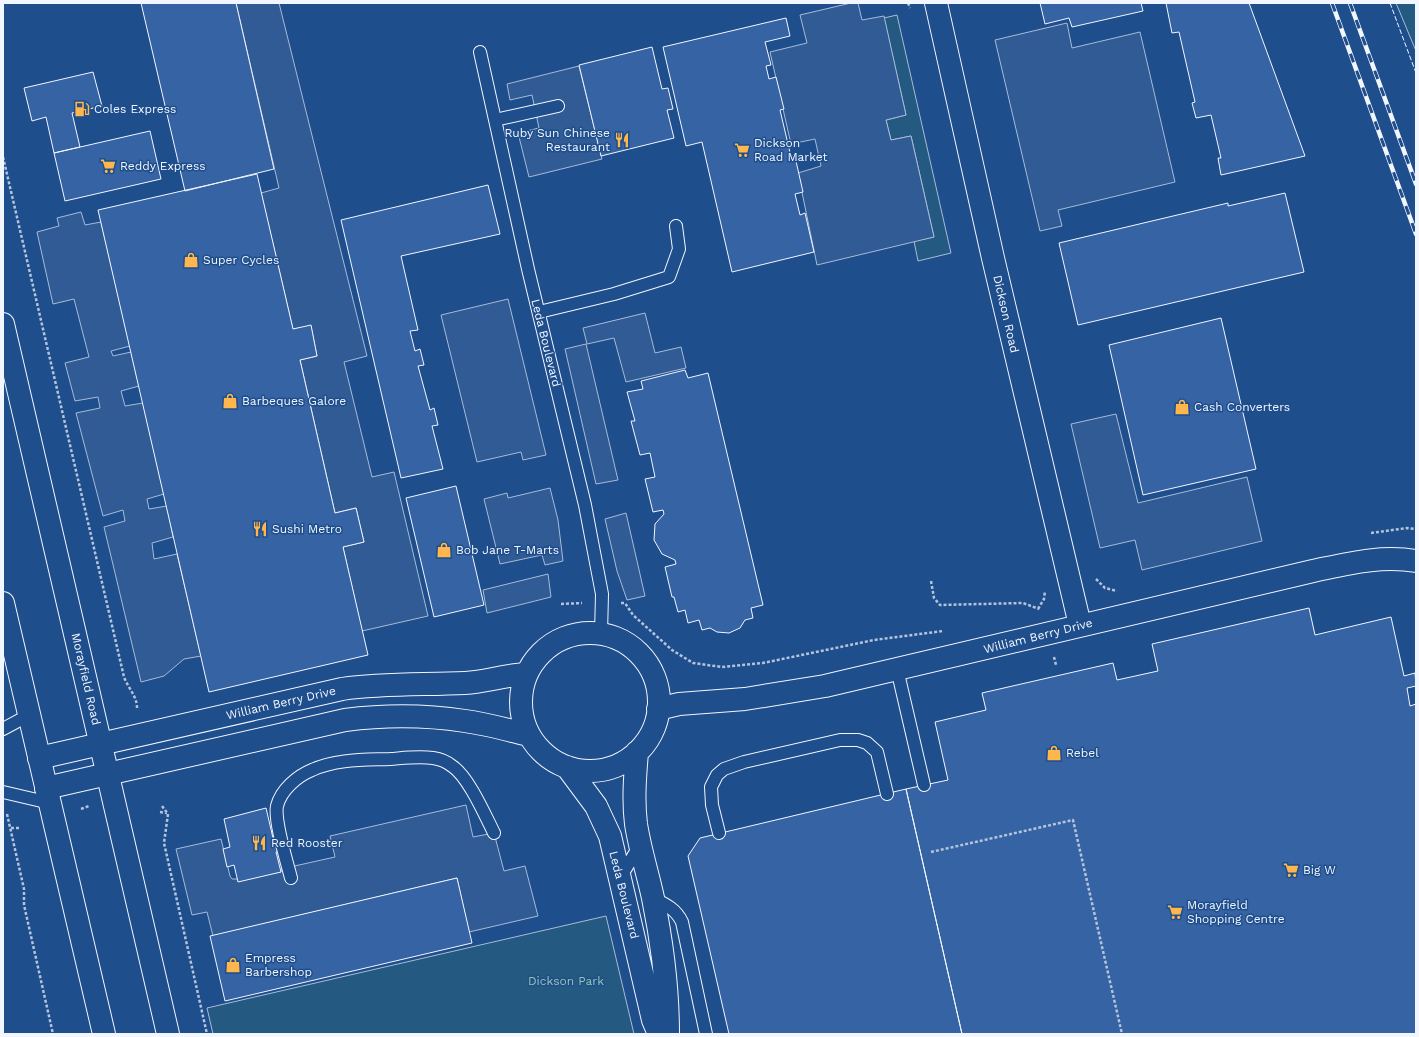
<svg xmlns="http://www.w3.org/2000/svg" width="1419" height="1037" viewBox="0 0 1419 1037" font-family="'Work Sans',sans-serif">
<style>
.green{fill:#245a82;stroke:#a8bbd7}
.parking{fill:#305b95;stroke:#a8bbd7}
.building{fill:#3563a3;stroke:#f2f6ff}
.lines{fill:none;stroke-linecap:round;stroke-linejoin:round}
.service-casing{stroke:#f2f6ff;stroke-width:14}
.minor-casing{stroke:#f2f6ff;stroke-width:24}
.primary-casing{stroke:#f2f6ff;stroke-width:24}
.path{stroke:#b3c4dc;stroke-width:2.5;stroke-dasharray:3 2;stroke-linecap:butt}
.service{stroke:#1f4e8c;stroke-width:12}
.minor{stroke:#1f4e8c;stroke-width:22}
.primary{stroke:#1f4e8c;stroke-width:22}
.rail-casing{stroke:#f2f6ff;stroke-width:4.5}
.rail{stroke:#1f4e8c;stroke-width:3;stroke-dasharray:9;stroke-linecap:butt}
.fence{stroke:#f2f6ff;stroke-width:1;stroke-dasharray:5 2;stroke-linecap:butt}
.labels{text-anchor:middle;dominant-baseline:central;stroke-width:3;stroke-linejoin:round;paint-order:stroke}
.poi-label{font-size:12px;fill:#f2f6ff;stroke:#1f4e8c;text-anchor:start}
.street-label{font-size:12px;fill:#f2f6ff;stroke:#1f4e8c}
.park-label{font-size:12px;fill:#97c8a6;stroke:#1f4e8c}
</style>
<rect width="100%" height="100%" fill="#1f4e8c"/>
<!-- green -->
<path class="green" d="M1396,3H1416V51Z
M897,15L951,253L918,261L914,241L934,237L911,136L891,140L886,120L906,115L884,18Z
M606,916L634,1034H213L207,1008Z"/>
<!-- parking -->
<path class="parking" d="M236,3H279L367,356L344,362L372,477L394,472L428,616L362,631L343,547L364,542L356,508L335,513L300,360L317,356L311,326L293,329L261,193L279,188Z
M851,3H858L862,20L884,16L906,115L886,120L891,140L911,136L934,237L817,265L798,173L821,166L815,139L791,144L770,52L807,43L800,15Z
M1067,23L1072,48L1140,32L1175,182L1058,210L1062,226L1040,231L995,40Z
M579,66L602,159L529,177L518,133L539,128L532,95L510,100L507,84Z
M81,212L85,225L101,222L130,346L111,351L113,356L131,352L139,386L121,391L125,406L143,403L164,494L147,499L149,509L167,506L173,537L152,543L154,559L177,554L201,656L184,659L164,676L141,682L104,527L125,521L123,510L103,516L76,413L100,408L98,397L75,401L65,363L89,357L74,299L53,304L37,232L59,226L57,218Z
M508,299L546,455L523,460L521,452L477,462L441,315Z
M645,313L655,353L681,347L686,368L626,382L614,338L587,344L583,328Z
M586,344L618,480L596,484L565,349Z
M1116,414L1138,503L1247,477L1262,541L1142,570L1135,540L1100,548L1071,424Z
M550,488L558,520L563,561L545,565L542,555L500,564L484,499L507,493L508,498Z
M626,513L645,596L627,600L617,571L605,519Z
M548,574L551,597L487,613L483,590Z
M466,805L473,837L494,833L504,871L525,866L538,916L469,932L457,878L213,936L207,912L192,915L176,849L221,839L230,876L232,879H238L281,872V869L335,857L330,836Z"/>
<!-- building -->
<path class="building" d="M141,3H236L274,169L185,191Z
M1040,3H1141L1143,11L1072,27L1069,18L1045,24Z
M1166,3H1249L1305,156L1221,175L1218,158H1221L1211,115L1196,118L1192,103L1195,102L1179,32L1172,33Z
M786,18L790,36L765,42L771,65L766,66L769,79L776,77L784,109L780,110L792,161H796L803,192L795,194L800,215L805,213L814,252L732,272L702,142L686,146L663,47Z
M652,47L662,89L668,88L673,109L667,110L674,138L601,156L579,65Z
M93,72L102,106L72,113L80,147L54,153L46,117L32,121L24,88Z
M150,131L161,179L65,201L54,153Z
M257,174L293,329L311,325L317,356L300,360L335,513L356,508L364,542L343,547L368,655L209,692L98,210Z
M488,185L500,234L401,256L418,330L410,331L415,351L420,349L424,365L418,366L430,410L434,408L438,425L432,426L443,469L401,478L341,220Z
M1285,193L1304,272L1078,325L1059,243L1228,203V206Z
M1221,318L1256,469L1143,495L1109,345Z
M685,370L688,378L708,373L763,605L751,608L753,618L745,620L740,628L729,633L717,632L710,628L702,630L699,620L688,623L685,610L678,612L674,597H672L665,567L676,564L675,560L662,554L654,540L655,524L664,514L663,510L653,512L645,479L655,477L650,453L640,455L631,421H635L627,392L643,389L641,381Z
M456,486L484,605L434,617L406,498Z
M1309,608L1315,635L1391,617L1404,676L1415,673L1416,686L1407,688L1410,706L1416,704V1034H962L906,789L948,780L935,722L986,710L982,693L1113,663L1117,680L1158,671L1152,644Z
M906,789L962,1034H729L688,856L700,838Z
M266,808L273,838L286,835L289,848L276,852L281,872L238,882L234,865L227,867L223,849L230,847L224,819Z
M457,878L472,943L225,1001L210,936Z"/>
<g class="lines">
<!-- service casing -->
<g class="service-casing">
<path id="service" d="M480,52L528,269L585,505L602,594L601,634
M495,120L558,106
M539,312L614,294L669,277L679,249L676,226
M897,669L924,785
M3,729L29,715
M3,792L50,803
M719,833L712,805L711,787L717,775L724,769L744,762L840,740H858L867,743L877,752L887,794
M619,875L626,868L640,845
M291,878C287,862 274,821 277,806C281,790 297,776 312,770C336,759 364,760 390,759C404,758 419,756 433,758C440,759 446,761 452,766C468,776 485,815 494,833
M653,898C665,904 676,909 682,922L706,1034"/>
</g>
<!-- minor casing -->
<g class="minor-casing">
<path id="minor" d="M936,3L993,258L1080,625
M521 702a69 69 0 1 1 138 0a69 69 0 1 1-138 0Z
M658,709L679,704L745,699L825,686L1313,571C1347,564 1380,555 1416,561
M637,752C635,776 633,800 636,824C640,850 648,874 653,898C662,942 668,989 668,1034
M39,758L342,689C383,683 424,685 465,683C486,682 505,675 526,674
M567,767L596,806L610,836L653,1020L659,1034
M46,788L345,720C385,715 425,715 465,721C487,724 508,730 529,735"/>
</g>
<!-- primary casing -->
<g class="primary-casing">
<path id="primary" d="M3,324L168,1034
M3,603L104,1034"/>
</g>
<!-- path -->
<path class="path" d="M908,3L910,8
M3,157L124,677C128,688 137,696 137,708
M1371,533L1407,528L1416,529
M1096,579L1105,588L1117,591
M931,581L934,598L940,605L1023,603L1039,609
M621,603H625L633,615L672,650L693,663L722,667L763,663L874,640L943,631
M561,604L582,603
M1038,609L1044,599L1045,591
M1054,657L1056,665
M162,806L168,814L164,843L207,1034
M81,809L89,806
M160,812L167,813
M7,814L24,889V905L53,1034
M11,828H20
M931,852L1073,820L1122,1034"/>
<!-- service -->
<use href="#service" class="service"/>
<!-- minor -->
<use href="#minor" class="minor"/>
<!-- primary -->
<use href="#primary" class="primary"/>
<!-- rail casing -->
<g class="rail-casing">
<path id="rail" d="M1332,3L1416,234
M1350,3L1416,184"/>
</g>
<!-- rail -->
<use href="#rail" class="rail"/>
<!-- fence -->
<path class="fence" d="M1390,3L1416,73"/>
</g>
<!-- icons -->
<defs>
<g id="fuel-bare" transform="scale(1.2)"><path d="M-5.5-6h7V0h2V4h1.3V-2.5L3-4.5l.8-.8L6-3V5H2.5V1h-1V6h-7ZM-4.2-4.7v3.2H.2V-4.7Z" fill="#ffb74d" stroke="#1f4e8c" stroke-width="2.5" paint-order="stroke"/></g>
<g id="restaurant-bare" transform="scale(1.2)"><path d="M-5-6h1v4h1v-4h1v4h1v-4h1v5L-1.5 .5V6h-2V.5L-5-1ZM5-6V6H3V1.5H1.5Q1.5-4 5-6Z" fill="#ffb74d" stroke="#1f4e8c" stroke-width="2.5" paint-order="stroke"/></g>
<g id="supermarket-bare" transform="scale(1.2)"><path d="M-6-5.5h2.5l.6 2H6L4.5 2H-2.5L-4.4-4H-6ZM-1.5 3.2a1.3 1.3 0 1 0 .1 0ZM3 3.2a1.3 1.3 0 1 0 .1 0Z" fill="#ffb74d" stroke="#1f4e8c" stroke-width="2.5" paint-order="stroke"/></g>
<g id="shop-bare" transform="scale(1.2)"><path d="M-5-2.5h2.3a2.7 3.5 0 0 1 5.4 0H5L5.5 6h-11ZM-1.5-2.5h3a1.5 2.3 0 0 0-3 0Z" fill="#ffb74d" stroke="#1f4e8c" stroke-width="2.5" paint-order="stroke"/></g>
</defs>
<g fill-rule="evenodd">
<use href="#fuel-bare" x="82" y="109"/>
<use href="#restaurant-bare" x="622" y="140"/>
<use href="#supermarket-bare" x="742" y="150"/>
<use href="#supermarket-bare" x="108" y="166"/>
<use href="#shop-bare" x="191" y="260"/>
<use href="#shop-bare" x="230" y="401"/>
<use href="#shop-bare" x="1182" y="407"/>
<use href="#restaurant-bare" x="260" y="529"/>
<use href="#shop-bare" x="444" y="550"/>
<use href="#shop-bare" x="1054" y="753"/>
<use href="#restaurant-bare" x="259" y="843"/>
<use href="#supermarket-bare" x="1291" y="870"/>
<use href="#supermarket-bare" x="1175" y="912"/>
<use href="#shop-bare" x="233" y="965"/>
</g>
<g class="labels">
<!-- poi labels -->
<g class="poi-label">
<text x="94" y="109">Coles Express</text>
<text x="610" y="133" text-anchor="end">Ruby Sun Chinese<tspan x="610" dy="14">Restaurant</tspan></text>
<text x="754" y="143">Dickson<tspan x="754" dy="14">Road Market</tspan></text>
<text x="120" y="166">Reddy Express</text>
<text x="203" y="260">Super Cycles</text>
<text x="242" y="401">Barbeques Galore</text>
<text x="1194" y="407">Cash Converters</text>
<text x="272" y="529">Sushi Metro</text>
<text x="456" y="550">Bob Jane T-Marts</text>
<text x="1066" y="753">Rebel</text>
<text x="271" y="843">Red Rooster</text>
<text x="1303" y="870">Big W</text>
<text x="1187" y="905">Morayfield<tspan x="1187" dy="14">Shopping Centre</tspan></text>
<text x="245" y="958">Empress<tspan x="245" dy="14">Barbershop</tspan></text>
</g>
<!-- street labels -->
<g class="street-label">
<text transform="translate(1006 314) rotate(77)">Dickson Road</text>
<text transform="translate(546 343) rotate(76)">Leda Boulevard</text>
<text transform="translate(1038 636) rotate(-14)">William Berry Drive</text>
<text transform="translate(86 679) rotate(77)">Morayfield Road</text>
<text transform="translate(281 703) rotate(-13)">William Berry Drive</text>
<text transform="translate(624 895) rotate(76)">Leda Boulevard</text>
</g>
<!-- park labels -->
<g class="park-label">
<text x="566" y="981">Dickson Park</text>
</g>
</g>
<!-- border -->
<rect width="1419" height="1037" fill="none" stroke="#f2f6ff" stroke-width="8"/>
</svg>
